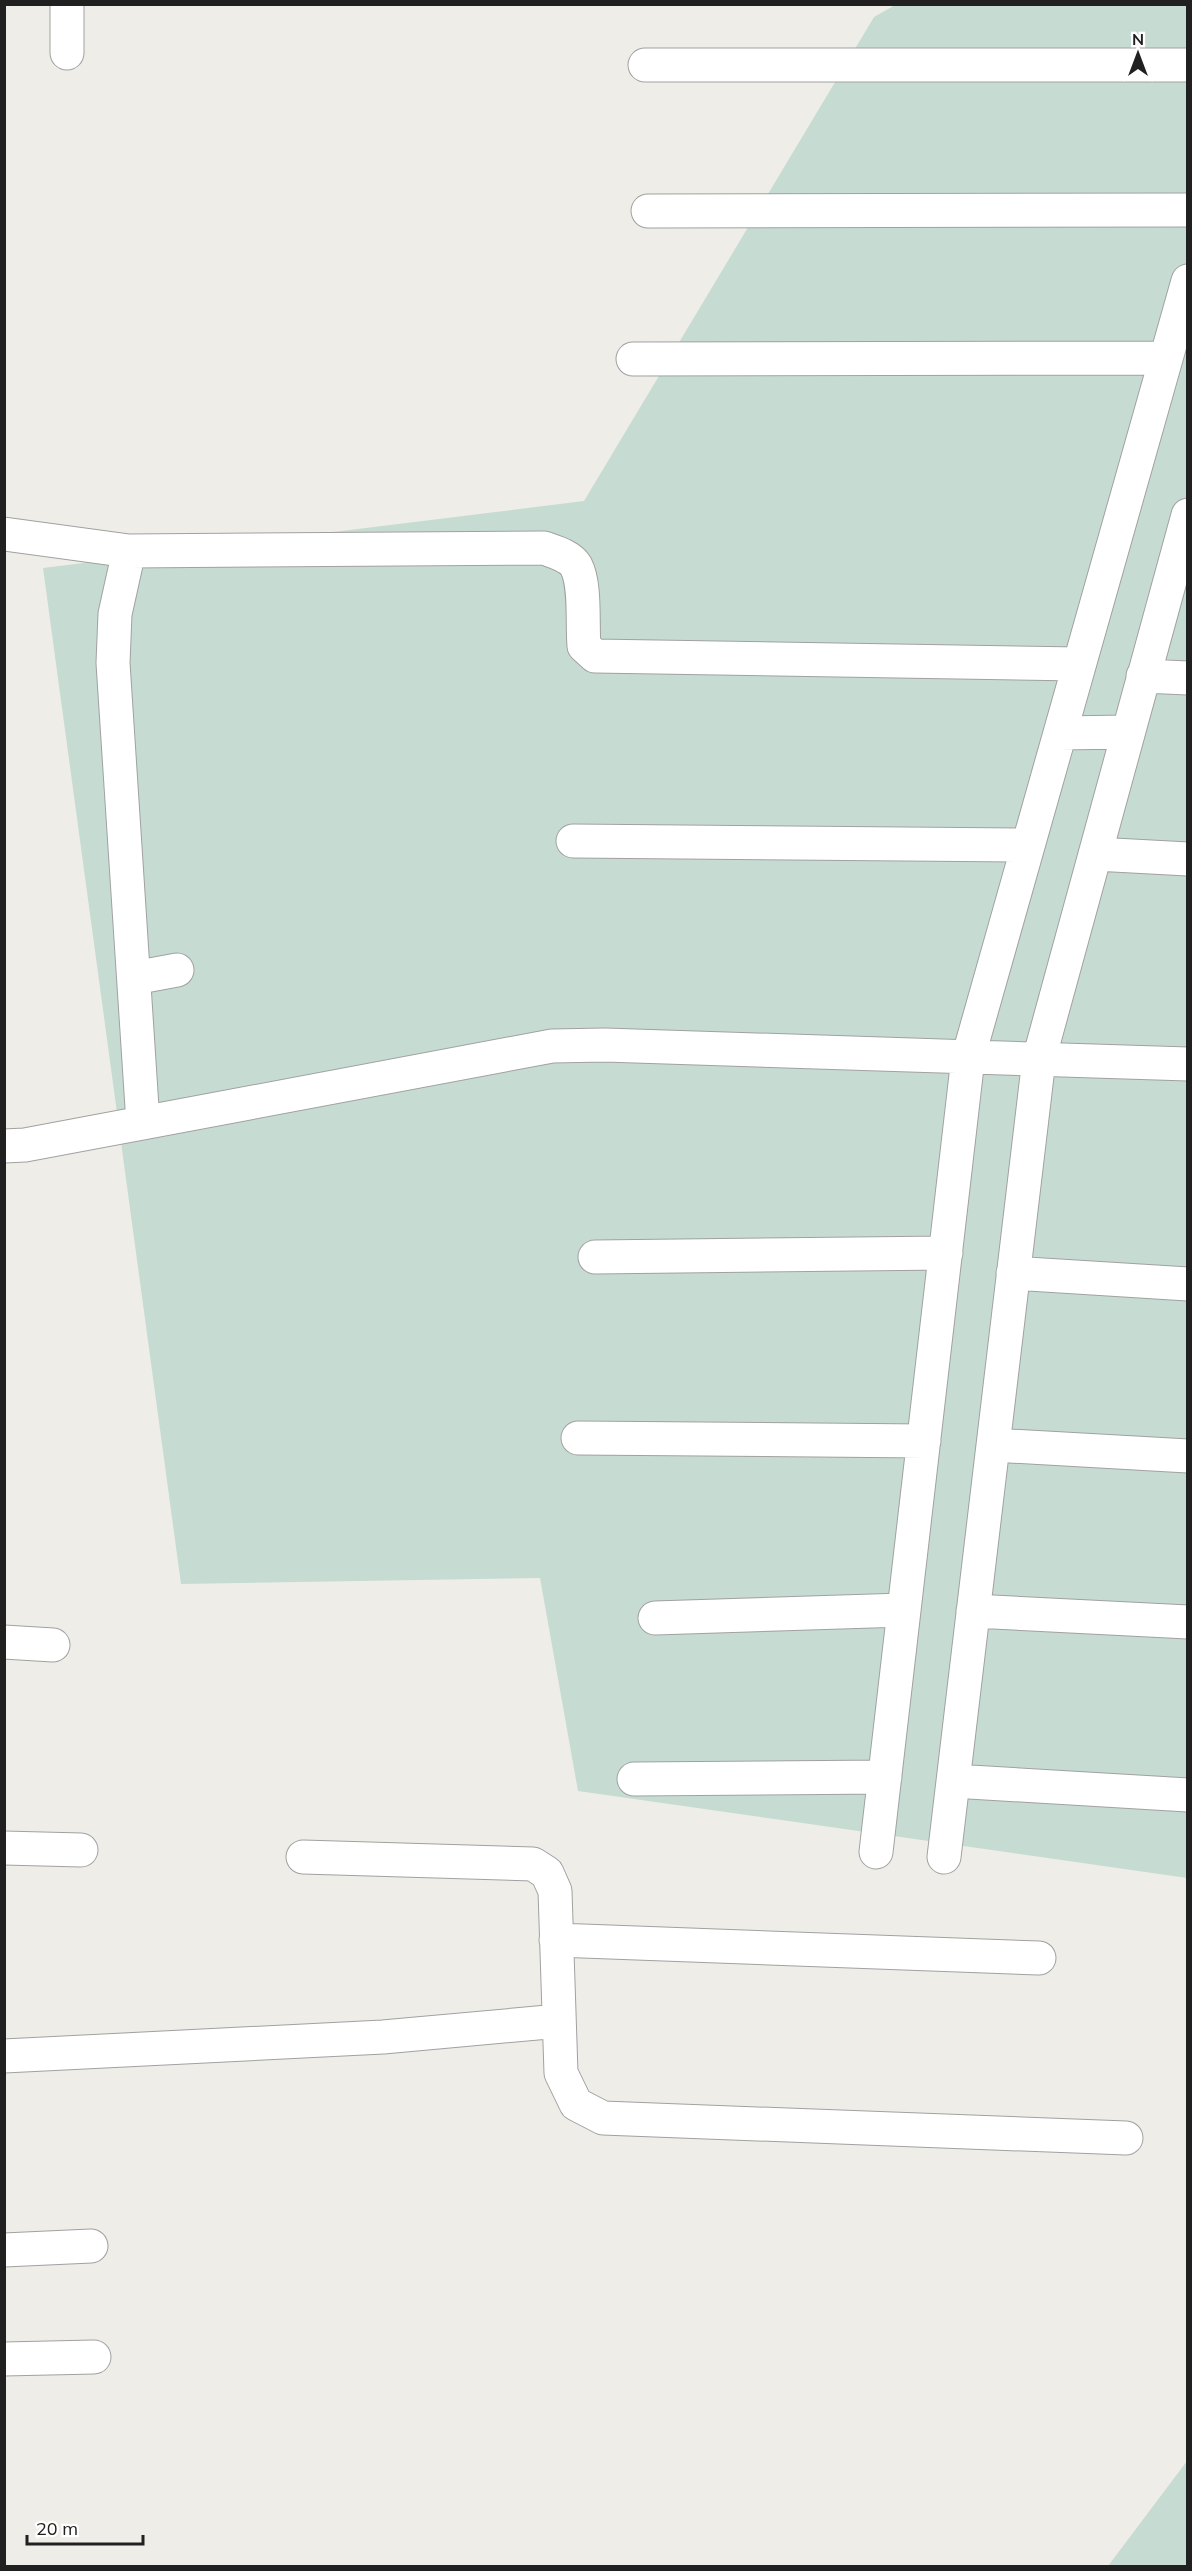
<svg xmlns="http://www.w3.org/2000/svg" width="1192" height="2571" viewBox="0 0 1192 2571" font-family="Mulish,sans-serif">
<style>
.wetland{fill:#c6dcd3}
.lines{fill:none;stroke-linecap:round;stroke-linejoin:round}
.minor-casing{stroke:#a1a1a1;stroke-width:35}
.minor{stroke:#fff;stroke-width:33}
</style>
<rect width="100%" height="100%" fill="#efede8"/>
<!-- wetland -->
<path class="wetland" d="M897,4L1187,5V1878L578,1791L540,1578L181,1584L43,568L584,501L874,17Z
M1187,2461V2566H1108Z"/>
<g class="lines">
<!-- minor casing -->
<g class="minor-casing">
<path id="minor" d="M67,4V53
M645,65H1188
M648,211L1188,210
M633,359L1166,358
M4,534L129,551L544,548C555,552 570,556 576,566C586,585 582,624 584,646L595,656L1079,664
M129,551L115,614L113,663L143,1123
M1143,676L1188,678
M1060,733L1128,732
M573,841L1028,845
M1095,854L1188,859
M134,978L177,970
M4,1146L25,1145L552,1046L605,1045L1188,1064
M595,1257L946,1253
M1013,1273L1188,1284
M578,1438L924,1441
M993,1445L1188,1456
M973,1611L1188,1622
M655,1618L904,1610
M4,1642L53,1645
M634,1779L885,1777
M953,1781L1188,1795
M4,1848L81,1850
M876,1852L968,1058L1188,281
M303,1857L533,1864L547,1873L555,1891L561,2073L576,2104L603,2118L1126,2138
M944,1857L1039,1059L1188,515
M556,1940L1039,1958
M4,2056L383,2037L559,2021
M4,2250L91,2246
M4,2359L94,2357"/>
</g>
<!-- minor -->
<use href="#minor" class="minor"/>
</g>
<!-- border -->
<rect width="1192" height="2571" fill="none" stroke="#202020" stroke-width="12"/>
<!-- north arrow -->
<g transform="translate(1138 54)" stroke="#ffffff" stroke-width="4.5" paint-order="stroke">
<path d="M0-4.5L10 22L0 15L-10 22Z" fill="#202020"/>
<text y="-9" font-size="16" font-weight="bold" text-anchor="middle" fill="#202020">N</text>
</g>
<!-- scale -->
<path d="M27 2535v9h116v-9" fill="none" stroke="#202020" stroke-width="3"/>
<text x="36" y="2535" font-size="18" fill="#202020" stroke="#ffffff" stroke-width="4.5" paint-order="stroke">20 m</text>
</svg>
